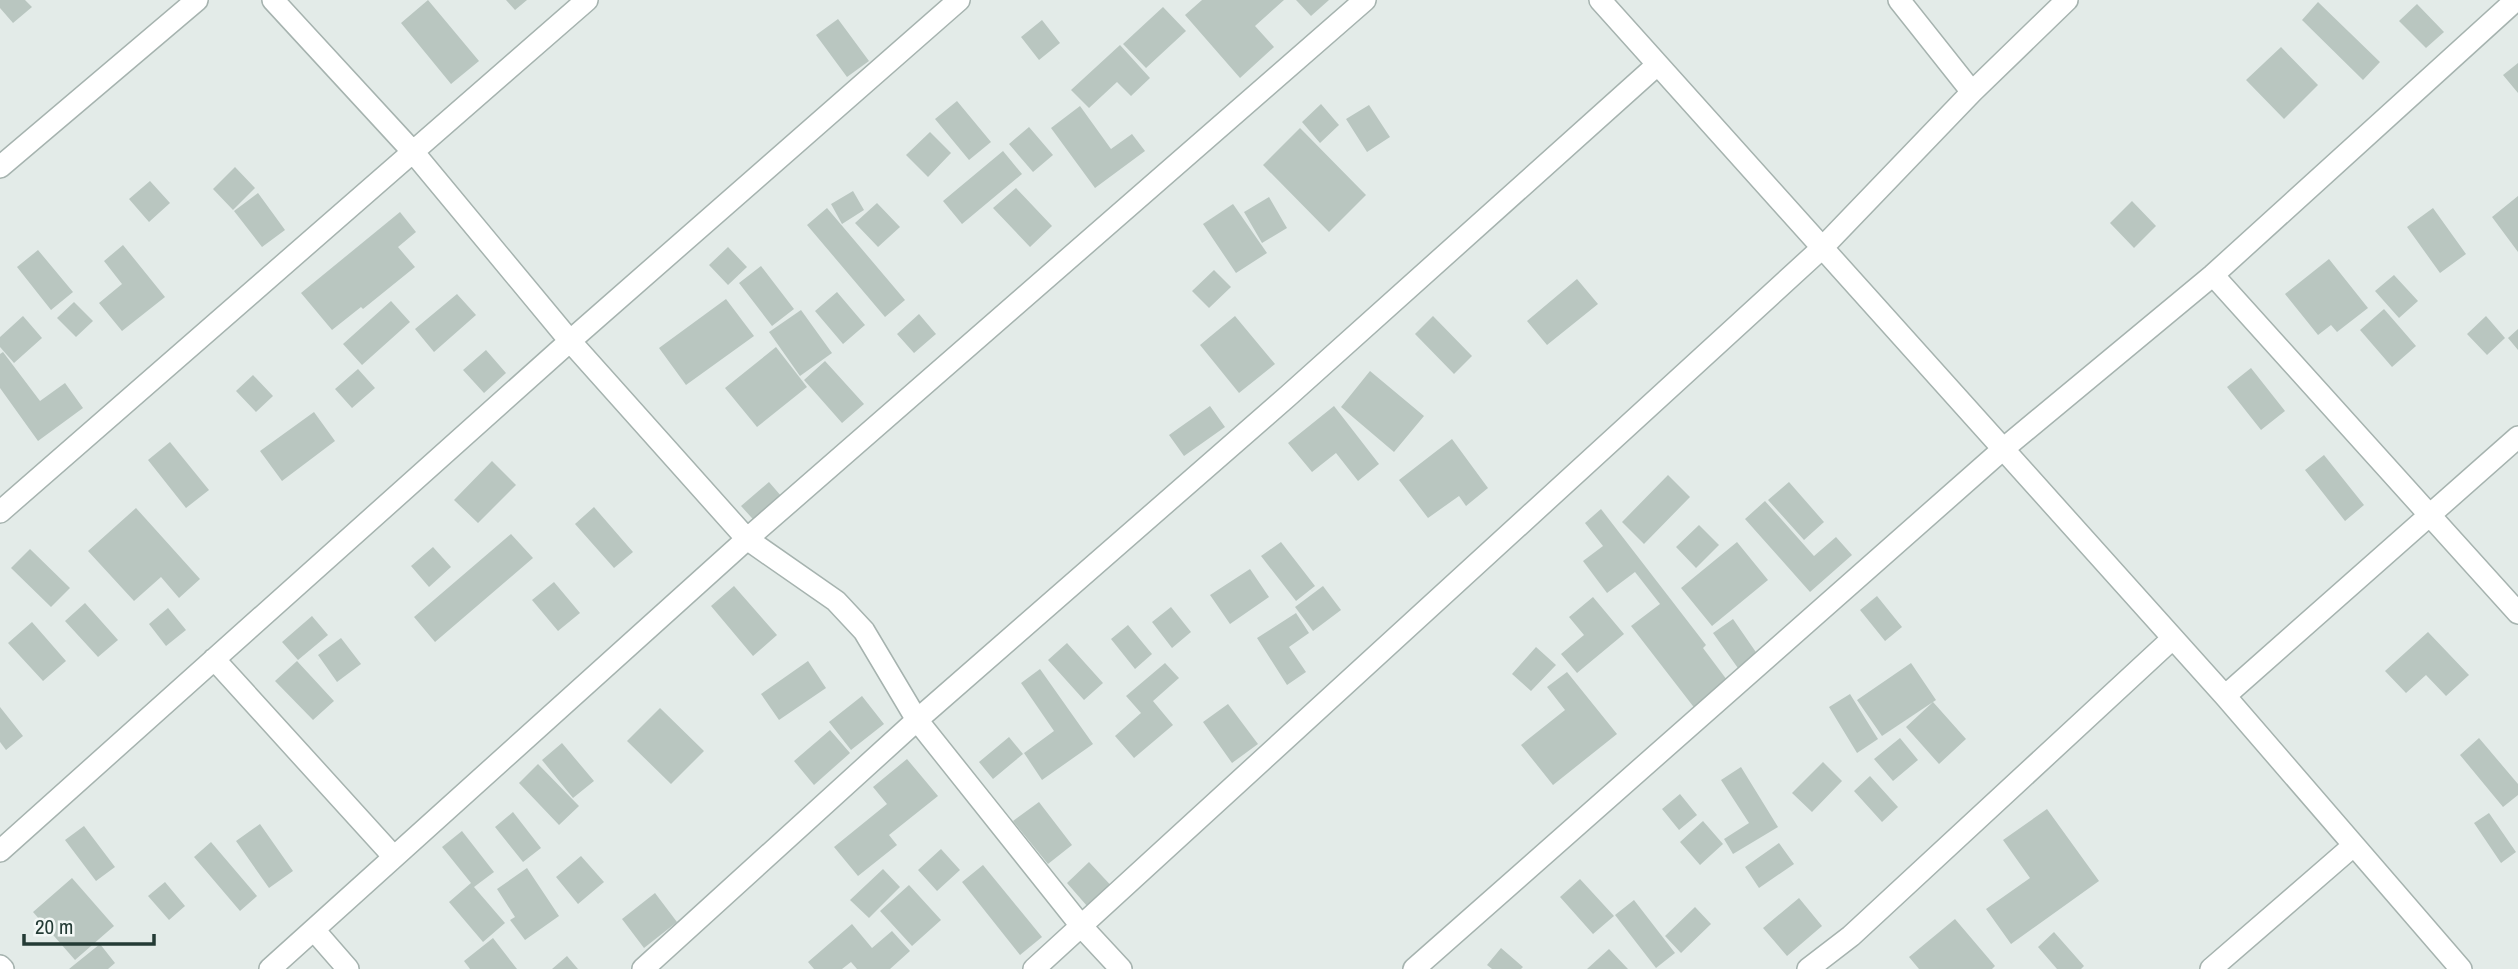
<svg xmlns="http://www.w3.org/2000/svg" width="2518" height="969" viewBox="0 0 2518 969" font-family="'Archivo Narrow',sans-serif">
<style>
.building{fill:#b9c6c0}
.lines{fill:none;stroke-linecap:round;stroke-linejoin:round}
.minor-casing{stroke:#a6b3af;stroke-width:24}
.minor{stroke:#fff;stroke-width:21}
</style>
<rect width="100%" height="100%" fill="#e3ebe8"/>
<!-- building -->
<path class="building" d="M0,0H25L32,7L13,23L0,8Z
M428,0L479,61L451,84L401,23Z
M506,0H527L515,10Z
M1202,0H1284L1255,26L1274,47L1240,78L1185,15Z
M1296,0H1329L1311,16Z
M2318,2L2380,62L2363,80L2302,20Z
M2417,4L2444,32L2426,48L2399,21Z
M1163,7L1186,31L1146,68L1123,44Z
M838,19L869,61L847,77L816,35Z
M1042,20L1060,43L1039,60L1021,37Z
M1120,45L1150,78L1131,96L1117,82L1089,108L1071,90Z
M2281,47L2318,85L2284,119L2246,80Z
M2518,63V93L2503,75Z
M957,101L991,142L969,160L935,119Z
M1321,104L1339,125L1320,143L1302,122Z
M1369,105L1390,137L1367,152L1346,119Z
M1080,106L1111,149L1132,134L1145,151L1095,188L1051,128Z
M1029,127L1053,155L1033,172L1009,144Z
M1300,128L1366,195L1329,232L1263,165Z
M930,132L951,153L928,177L906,155Z
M1003,151L1022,174L962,224L943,201Z
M235,167L255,188L233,210L213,189Z
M150,181L170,203L149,222L129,199Z
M1016,188L1052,226L1030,247L993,208Z
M853,191L864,210L842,224L831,204Z
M258,193L285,230L262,247L234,211Z
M2518,196V252L2492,217Z
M1269,197L1287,228L1262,243L1244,212Z
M2132,201L2156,226L2134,248L2110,223Z
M877,203L900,227L878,247L855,223Z
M1233,204L1267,253L1236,273L1203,224Z
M827,208L905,300L885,317L807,225Z
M2433,208L2466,254L2440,273L2407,227Z
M400,212L416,232L398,247L415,267L363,309L361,307L332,330L301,293Z
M123,245L165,297L122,331L99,303L122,284L104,261Z
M728,247L747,267L728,285L709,265Z
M38,250L73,292L51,310L17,267Z
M2329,259L2368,308L2337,332L2331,325L2318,335L2285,294Z
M761,266L794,309L772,326L739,283Z
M1214,270L1231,287L1209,308L1192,291Z
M2394,275L2418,301L2399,318L2375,291Z
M1577,279L1598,304L1547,345L1527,321Z
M837,292L865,325L843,344L815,311Z
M457,294L476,315L434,352L415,329Z
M726,299L754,336L686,385L659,348Z
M391,301L410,322L362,365L343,344Z
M74,302L93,321L76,337L57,318Z
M2384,309L2416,346L2392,367L2360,330Z
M801,310L832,353L800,376L769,332Z
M919,314L936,334L914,353L897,334Z
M23,316L42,338L14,363L0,347V337Z
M1235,316L1275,364L1239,393L1200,345Z
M1433,316L1472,356L1454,374L1415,334Z
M2486,316L2505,338L2487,355L2467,334Z
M2518,329V350L2508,338Z
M776,347L807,387L757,427L725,388Z
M486,350L506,373L484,393L463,370Z
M3,352L40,401L65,383L83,408L38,441L0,388V354Z
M825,361L864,404L842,423L804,380Z
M2251,368L2285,411L2261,430L2227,387Z
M358,369L375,388L352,408L335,389Z
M1370,371L1424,416L1394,452L1341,407Z
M253,375L273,396L256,412L236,391Z
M1210,406L1225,427L1184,456L1169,435Z
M1334,406L1379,464L1358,481L1336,453L1312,472L1288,443Z
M314,412L335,441L282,481L260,451Z
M1452,439L1488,488L1466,506L1459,496L1428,518L1399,480Z
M170,442L209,490L186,508L148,460Z
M2324,455L2364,505L2345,521L2305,470Z
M492,461L516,485L478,523L454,500Z
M1668,475L1690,497L1644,544L1622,522Z
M769,482L788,504L761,528L741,506Z
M1789,482L1824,522L1804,540L1768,500Z
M1765,501L1814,556L1836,537L1852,555L1810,592L1745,519Z
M594,507L633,552L614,568L575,524Z
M136,508L200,579L179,598L161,577L134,601L88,551Z
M1601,509L1706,645L1703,648L1730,684L1696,710L1631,626L1660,604L1635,572L1607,593L1583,561L1603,546L1585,523Z
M1699,525L1719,545L1696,568L1676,547Z
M511,534L533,558L435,642L414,617Z
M1281,542L1315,586L1296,601L1261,556Z
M1737,542L1768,580L1712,626L1681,588Z
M433,547L451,567L429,587L411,566Z
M30,549L70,588L51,607L11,568Z
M1250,569L1269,597L1230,624L1210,595Z
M554,582L580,613L558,631L532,600Z
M734,586L777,635L753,656L711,606Z
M1323,586L1341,610L1313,631L1295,607Z
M1877,596L1902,627L1885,641L1860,610Z
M1593,597L1624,634L1577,673L1561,654L1584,635L1569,617Z
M85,603L118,640L98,657L65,621Z
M1171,607L1191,632L1172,648L1152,622Z
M168,608L186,630L166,646L149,624Z
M1296,613L1309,633L1289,647L1306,672L1287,685L1257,638Z
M312,616L328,635L298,660L282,642Z
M1733,619L1760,658L1740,671L1713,633Z
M32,622L66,661L43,681L8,643Z
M1128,625L1152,654L1135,669L1111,639Z
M2428,632L2469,675L2446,696L2426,675L2406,693L2385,671Z
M341,638L361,664L337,682L318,655Z
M1067,643L1103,683L1084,700L1048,660Z
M1536,647L1556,665L1531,691L1512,674Z
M297,661L334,701L313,720L275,681Z
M808,661L826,688L779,720L761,694Z
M1165,663L1179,678L1153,701L1173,725L1134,758L1115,736L1141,713L1126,696Z
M1911,663L1936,700L1882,736L1857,700Z
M1040,669L1093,744L1042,780L1024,753L1054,731L1021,683Z
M1567,672L1617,734L1553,785L1521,745L1565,710L1547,687Z
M1850,694L1878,739L1857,753L1829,707Z
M862,696L884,724L851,750L829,722Z
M1933,702L1966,739L1939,764L1906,727Z
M1228,704L1258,744L1232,763L1203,722Z
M0,707L23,736L6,750L0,742Z
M660,708L704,751L671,784L627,741Z
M830,730L850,753L814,785L794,761Z
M1009,737L1023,754L993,779L979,762Z
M1900,738L1918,760L1893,781L1874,759Z
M2479,738L2518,784V795L2503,807L2460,755Z
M562,743L594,781L573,798L542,760Z
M907,759L938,796L889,835L897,845L858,876L834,847L887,804L873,787Z
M1823,762L1842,781L1812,812L1792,793Z
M538,764L579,806L559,825L519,783Z
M1741,767L1778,827L1733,854L1724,839L1749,823L1721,780Z
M1870,776L1898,807L1882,822L1854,791Z
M1680,794L1697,815L1679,830L1662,809Z
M1039,802L1072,845L1048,864L1013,821Z
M2047,809L2099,881L2011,944L1986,909L2030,878L2003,840Z
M513,812L541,848L523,862L495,827Z
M2489,813L2516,852L2501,863L2474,823Z
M1703,821L1723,844L1700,865L1680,842Z
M260,824L293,871L269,888L236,841Z
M84,826L115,867L96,881L65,840Z
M462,831L494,872L474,887L505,923L483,942L449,902L471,883L442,847Z
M211,842L257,896L240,911L194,857Z
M1779,843L1794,864L1759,888L1745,867Z
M941,849L960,870L937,891L918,870Z
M581,856L604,882L578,904L556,877Z
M1089,862L1117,892L1094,914L1067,883Z
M983,865L1042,937L1020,955L962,882Z
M527,868L559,916L525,940L510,920L515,917L497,889Z
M883,869L900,887L869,918L850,900Z
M72,878L114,926L75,960L33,912Z
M1580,879L1614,916L1593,934L1560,897Z
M165,882L185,906L169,920L148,896Z
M909,885L941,920L912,946L880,911Z
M655,893L677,922L644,948L622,919Z
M1799,898L1822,926L1787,956L1763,928Z
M1634,900L1675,953L1656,968L1615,915Z
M1695,907L1711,924L1681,953L1665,936Z
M1955,919L1995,966L1992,969H1919L1909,957Z
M852,924L872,948L892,931L910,951L890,969H857L851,962L842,969H814L808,962Z
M2054,932L2084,966L2081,969H2057L2038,947Z
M493,938L517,969H470L464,961Z
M100,944L115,963L108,969H69Z
M1501,948L1523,967L1521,969H1492L1487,965Z
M1609,949L1628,969H1587Z
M567,956L578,969H552Z"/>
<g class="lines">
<!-- minor casing -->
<g class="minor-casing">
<path id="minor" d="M273,0L414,153L570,341L747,539L836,601L864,631L917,720L1082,927L1121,969
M1600,0L2225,696L2461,969
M1899,0L1972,92
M0,167L197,0
M2213,275L2518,613
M0,512L587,0
M214,659L394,857
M2225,696L2518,437
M0,851L570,341L959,0
M314,930L348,969
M0,966L3,969
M270,969L747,539L1365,0
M643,969L917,720L1288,396L1657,65
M1034,969L1822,248L1972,92L2067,0
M1414,969L2002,450L2213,275L2516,0
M1808,969L1851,936L2172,639
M2211,969L2353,846"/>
</g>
<!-- minor -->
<use href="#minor" class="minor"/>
</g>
<!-- scale -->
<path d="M24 934v10h130v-10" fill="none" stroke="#243b35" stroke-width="3.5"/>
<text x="35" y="934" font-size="21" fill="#243b35" stroke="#f3f8f6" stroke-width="5" paint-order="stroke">20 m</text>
</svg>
